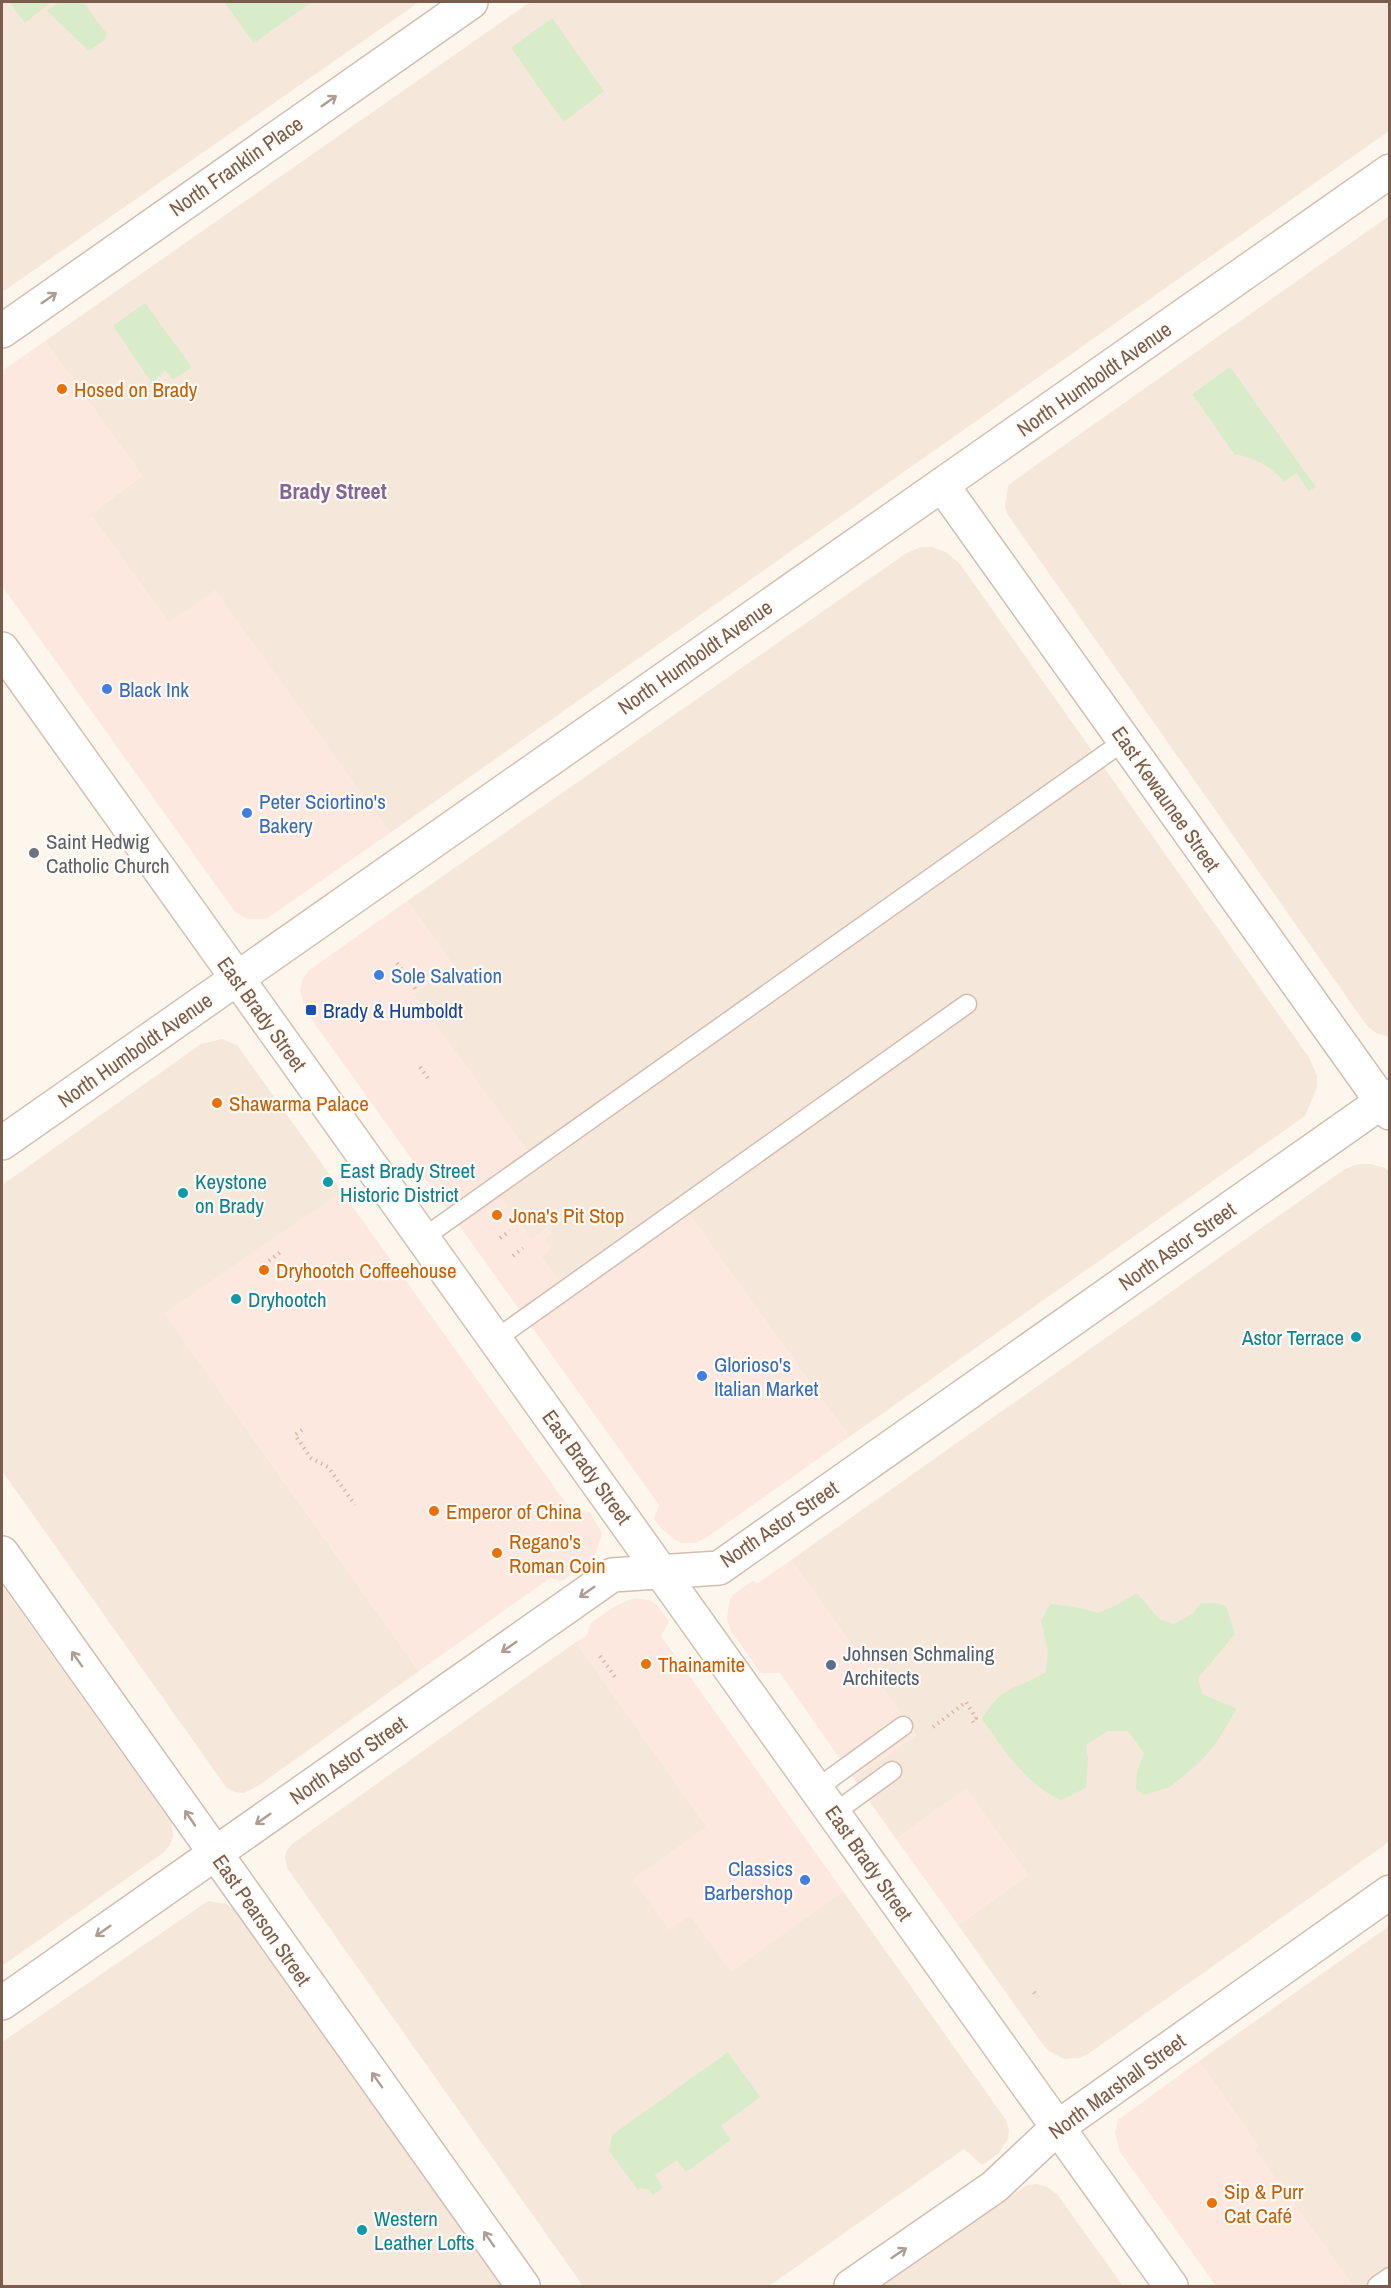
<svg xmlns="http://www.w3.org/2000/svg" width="1391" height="2288" viewBox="0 0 1391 2288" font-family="'Archivo Narrow',sans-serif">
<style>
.residential{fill:#f5e8da}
.commercial{fill:#fde8e0}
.green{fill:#d8ecc9}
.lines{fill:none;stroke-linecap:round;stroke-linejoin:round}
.lane-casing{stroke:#d1beb0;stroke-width:21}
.street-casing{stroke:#d1beb0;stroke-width:36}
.secondary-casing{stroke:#d6c0b0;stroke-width:36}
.path{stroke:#d9b8a5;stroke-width:4;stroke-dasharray:1.5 4.5;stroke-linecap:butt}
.lane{stroke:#fff;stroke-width:18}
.street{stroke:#fff;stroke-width:33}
.secondary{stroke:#fff;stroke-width:33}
.oneway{stroke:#af9d94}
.food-dot{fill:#e8710a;stroke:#fffaf3;stroke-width:2}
.shop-dot{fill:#3f7fe0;stroke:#fffaf3;stroke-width:2}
.worship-dot{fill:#6b7280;stroke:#fffaf3;stroke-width:2}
.transit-dot{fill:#1a4fb4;stroke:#fffaf3;stroke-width:2}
.culture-dot{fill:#0f9aa8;stroke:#fffaf3;stroke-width:2}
.service-dot{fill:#5c6f8a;stroke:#fffaf3;stroke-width:2}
.labels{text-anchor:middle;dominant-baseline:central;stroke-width:4.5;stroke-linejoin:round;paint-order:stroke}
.street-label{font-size:21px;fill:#7a5c4d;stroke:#fffaf3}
.food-label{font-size:21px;fill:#c56008;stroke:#fffaf3;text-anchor:start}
.shop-label{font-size:21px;fill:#366cbe;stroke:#fffaf3;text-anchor:start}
.worship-label{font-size:21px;fill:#5b616d;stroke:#fffaf3;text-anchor:start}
.transit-label{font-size:21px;fill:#164399;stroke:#fffaf3;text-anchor:start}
.culture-label{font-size:21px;fill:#0d838f;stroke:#fffaf3;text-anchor:start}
.service-label{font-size:21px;fill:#4e5e75;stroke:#fffaf3;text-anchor:start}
.neighbourhood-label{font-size:22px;font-weight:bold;fill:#846695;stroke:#fffaf3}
</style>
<rect width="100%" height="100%" fill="#fdf6ec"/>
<!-- residential -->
<path class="residential" d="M2,2H419L4,291L2,288Z
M530,2H1389V131L390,833L215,591L169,623L90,514L142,476L45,341Z
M1389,216V1037L1376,1033L1367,1026L1008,515L1005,507L1008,486L1015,480Z
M921,547H932L946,552L960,564L1308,1056L1317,1075V1087L1305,1116L849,1437L683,1206L560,1283L541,1256L544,1239L552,1233L548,1228L531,1240L493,1188L476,1079L475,1080L413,994L453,965L407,901L905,554Z
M222,1039L237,1045L342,1192L282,1234L218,1389L419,1671L258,1786L244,1793L234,1792L226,1787L2,1471V1185L201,1044Z
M1358,1164H1371L1385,1168L1389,1171V1842L1088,2054L1080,2058L1064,2059L1049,2051L1044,2046L958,1925L1028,1875L966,1789L896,1839L854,1779L916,1735L791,1560L1345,1169Z
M2,1585L171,1822L173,1836L170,1845L163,1853L2,1966Z
M576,1642L707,1827L634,1879L669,1929L690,1915L731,1971L843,1891L1006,2120L1009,2130L1008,2139L998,2154L982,2165L964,2149L769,2286H583L287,1868L285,1857L287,1850L292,1844Z
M208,1901L227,1904L233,1909L503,2286H2V2042Z
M1389,1926V2286H1353L1293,2203L1296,2201L1280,2179L1277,2181L1254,2149L1258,2146L1199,2061Z
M1037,2184L1047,2187L1057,2194L1123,2286H883L1027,2185Z"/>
<!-- commercial -->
<path class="commercial" d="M45,341L142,476L90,514L169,623L215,590L390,833L266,919H247L235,912L2,586V371Z
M407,901L453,965L413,994L534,1159L493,1188L531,1239L548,1227L552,1233L544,1239L551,1249L541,1256L560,1283L683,1206L849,1437L706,1538L695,1543H682L675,1540L661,1528L654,1519L659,1505L305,1010L300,990L302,981L308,971Z
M342,1192L573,1513L590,1512L602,1533L596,1553L588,1562L562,1581L550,1578L419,1671L164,1313Z
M791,1560L916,1735L854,1779L780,1673H761L731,1631L727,1620L729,1602L733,1595L752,1581L758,1583Z
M634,1598L649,1600L657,1605L669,1622L661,1636L843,1891L731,1972L690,1915L669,1930L633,1879L707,1827L576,1642L587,1635L591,1623L615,1606Z
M966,1789L1028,1875L958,1925L896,1839Z
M1199,2061L1258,2146L1254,2149L1277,2181L1281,2179L1296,2200L1293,2203L1353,2286H1216L1120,2152L1115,2133L1118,2120Z"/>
<!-- green -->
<path class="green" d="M9,2H51L25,23Z
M59,2H83L107,34L105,36L106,39L89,51L47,11Z
M224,2H312L254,43Z
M552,18L604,91L565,121L562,120L511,48Z
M145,303L192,367L173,380L165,370L152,383L113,326Z
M1230,367L1316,487L1309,491L1296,473L1284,482C1274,469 1252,455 1235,455L1192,394Z
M1137,1593L1159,1619L1174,1624L1193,1613L1201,1603H1216L1226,1606L1235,1634L1198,1678L1202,1694L1237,1709L1214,1746L1198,1764L1170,1787L1143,1795L1136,1788L1137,1772L1144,1753L1128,1731H1108L1086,1745L1088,1759L1086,1788L1061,1800C1026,1785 1003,1749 982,1719C1001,1685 1017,1690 1046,1672L1048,1651L1041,1621L1050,1604L1076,1607L1098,1613L1117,1605Z
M728,2052L760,2097L721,2126L731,2140L686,2172L677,2160L655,2175L663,2188L653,2195L648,2189L641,2188L638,2190L609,2151L612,2135Z"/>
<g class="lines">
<!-- lane casing -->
<g class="lane-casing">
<path id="lane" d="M423,1238L1124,741
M496,1339L967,1004
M816,1789L903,1726
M834,1813L892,1771
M1377,2286L1390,2277"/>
</g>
<!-- street casing -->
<g class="street-casing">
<path id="street" d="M2,331L471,2
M942,485L1390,1113
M2,1553L523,2286
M2,2003L612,1575L719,1568L1390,1096
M851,2286L994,2187L1058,2127L1390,1892"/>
</g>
<!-- secondary casing -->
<g class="secondary-casing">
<path id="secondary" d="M2,649L1171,2286
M2,1143L1390,171"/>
</g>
<!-- path -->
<path class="path" d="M397,963L417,991
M420,1067L430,1081
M500,1238L510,1231
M513,1256L523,1248
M269,1261L282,1251
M302,1430L295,1435L311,1458L328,1467L355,1505
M600,1656L615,1677
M933,1727L966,1702L976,1718L972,1720L974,1724
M1034,1992L1038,1997"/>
<!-- lane -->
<use href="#lane" class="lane"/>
<!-- street -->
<use href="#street" class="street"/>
<!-- secondary -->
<use href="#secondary" class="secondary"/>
</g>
<!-- one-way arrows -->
<defs><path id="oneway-shaft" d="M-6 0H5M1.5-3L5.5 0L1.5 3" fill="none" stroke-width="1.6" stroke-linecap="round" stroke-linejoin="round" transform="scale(1.5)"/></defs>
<g class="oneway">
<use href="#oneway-shaft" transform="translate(329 101) rotate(-35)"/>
<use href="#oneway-shaft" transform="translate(49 298) rotate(-35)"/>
<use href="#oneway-shaft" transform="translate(587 1592) rotate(145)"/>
<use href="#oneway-shaft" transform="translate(509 1647) rotate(145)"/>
<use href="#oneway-shaft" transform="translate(77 1659) rotate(-125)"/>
<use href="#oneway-shaft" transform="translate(190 1818) rotate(-124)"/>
<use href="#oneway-shaft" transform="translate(263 1819) rotate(145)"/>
<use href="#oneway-shaft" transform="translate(103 1931) rotate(145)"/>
<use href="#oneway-shaft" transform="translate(377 2080) rotate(-125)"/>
<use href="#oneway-shaft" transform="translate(489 2239) rotate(-125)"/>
<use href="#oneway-shaft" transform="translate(899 2253) rotate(-34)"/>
</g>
<!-- markers -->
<g class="food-dot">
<circle cx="62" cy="389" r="6"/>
<circle cx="217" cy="1103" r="6"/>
<circle cx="497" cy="1215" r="6"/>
<circle cx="264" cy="1270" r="6"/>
<circle cx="434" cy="1511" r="6"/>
<circle cx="497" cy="1553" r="6"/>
<circle cx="646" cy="1664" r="6"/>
<circle cx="1212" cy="2203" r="6"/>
</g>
<g class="shop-dot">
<circle cx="107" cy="689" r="6"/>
<circle cx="247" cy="813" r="6"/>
<circle cx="379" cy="975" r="6"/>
<circle cx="702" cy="1376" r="6"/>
<circle cx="805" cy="1880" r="6"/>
</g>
<circle class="worship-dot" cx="34" cy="853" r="6"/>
<rect class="transit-dot" x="305" y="1004" width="12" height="12" rx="3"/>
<g class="culture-dot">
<circle cx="328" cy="1182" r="6"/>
<circle cx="183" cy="1193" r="6"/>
<circle cx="236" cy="1299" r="6"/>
<circle cx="1356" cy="1337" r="6"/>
<circle cx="362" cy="2230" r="6"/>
</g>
<circle class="service-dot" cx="831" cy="1665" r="6"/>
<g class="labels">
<!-- street labels -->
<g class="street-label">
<text transform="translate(236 166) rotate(-35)">North Franklin Place</text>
<text transform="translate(1094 379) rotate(-35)">North Humboldt Avenue</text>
<text transform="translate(695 657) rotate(-35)">North Humboldt Avenue</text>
<text transform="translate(1166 799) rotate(55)">East Kewaunee Street</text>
<text transform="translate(262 1014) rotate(54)">East Brady Street</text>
<text transform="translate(135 1050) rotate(-35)">North Humboldt Avenue</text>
<text transform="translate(1177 1246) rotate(-35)">North Astor Street</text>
<text transform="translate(587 1467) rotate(54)">East Brady Street</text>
<text transform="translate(779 1524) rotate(-34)">North Astor Street</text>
<text transform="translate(348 1760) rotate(-35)">North Astor Street</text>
<text transform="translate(869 1863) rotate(55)">East Brady Street</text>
<text transform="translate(262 1920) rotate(55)">East Pearson Street</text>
<text transform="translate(1117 2086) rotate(-36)">North Marshall Street</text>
</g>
<!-- food labels -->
<g class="food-label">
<text x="74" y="389">Hosed on Brady</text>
<text x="229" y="1103">Shawarma Palace</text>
<text x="509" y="1215">Jona's Pit Stop</text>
<text x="276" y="1270">Dryhootch Coffeehouse</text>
<text x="446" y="1511">Emperor of China</text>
<text x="509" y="1541">Regano's<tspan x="509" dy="24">Roman Coin</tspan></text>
<text x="658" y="1664">Thainamite</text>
<text x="1224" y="2191">Sip &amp; Purr<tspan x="1224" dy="24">Cat Café</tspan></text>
</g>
<!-- shop labels -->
<g class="shop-label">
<text x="119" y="689">Black Ink</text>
<text x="259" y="801">Peter Sciortino's<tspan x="259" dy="24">Bakery</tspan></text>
<text x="391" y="975">Sole Salvation</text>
<text x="714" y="1364">Glorioso's<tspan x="714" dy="24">Italian Market</tspan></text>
<text x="793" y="1868" text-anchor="end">Classics<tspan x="793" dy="24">Barbershop</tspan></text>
</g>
<!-- worship labels -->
<g class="worship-label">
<text x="46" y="841">Saint Hedwig<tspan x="46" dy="24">Catholic Church</tspan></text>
</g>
<!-- transit labels -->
<g class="transit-label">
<text x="323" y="1010">Brady &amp; Humboldt</text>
</g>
<!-- culture labels -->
<g class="culture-label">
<text x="340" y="1170">East Brady Street<tspan x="340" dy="24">Historic District</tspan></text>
<text x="195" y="1181">Keystone<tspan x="195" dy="24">on Brady</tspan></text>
<text x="248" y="1299">Dryhootch</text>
<text x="1344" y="1337" text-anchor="end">Astor Terrace</text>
<text x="374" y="2218">Western<tspan x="374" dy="24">Leather Lofts</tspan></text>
</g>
<!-- service labels -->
<g class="service-label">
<text x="843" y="1653">Johnsen Schmaling<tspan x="843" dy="24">Architects</tspan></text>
</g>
<!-- neighbourhood labels -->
<g class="neighbourhood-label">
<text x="333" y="491">Brady Street</text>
</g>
</g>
<!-- border -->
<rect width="1391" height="2288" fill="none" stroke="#7a5c4d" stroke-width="6"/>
</svg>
